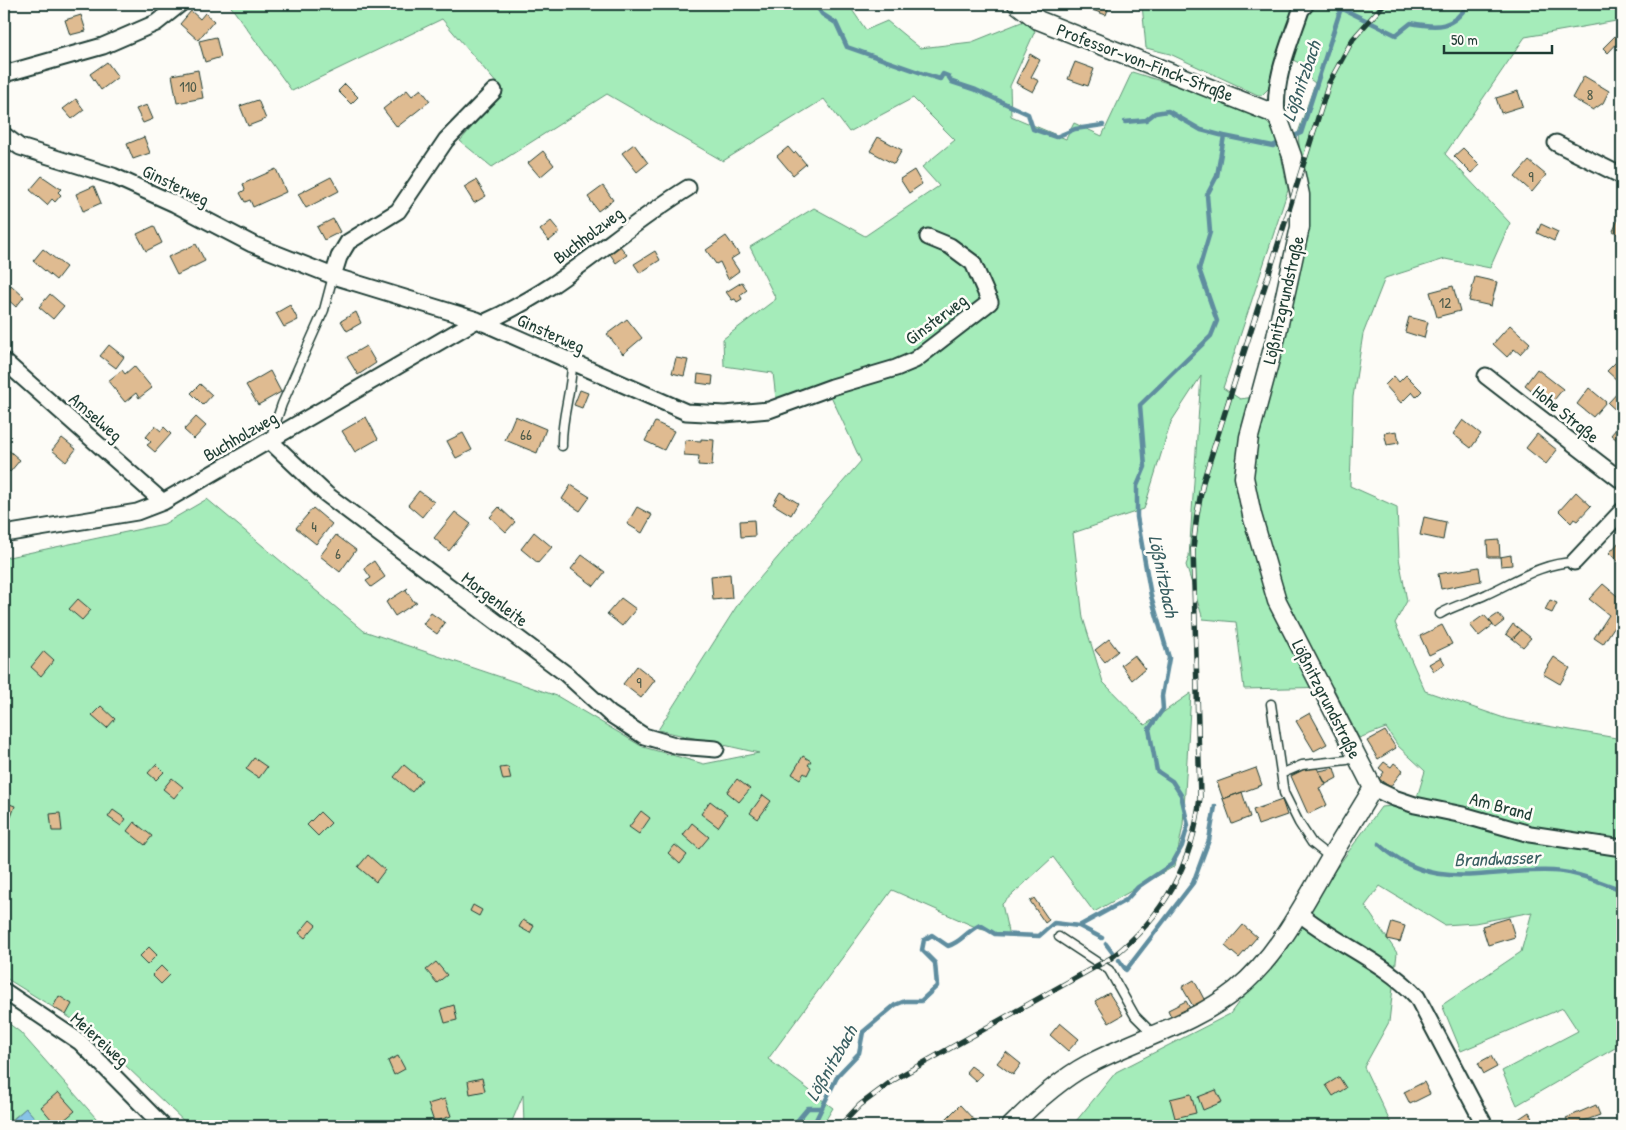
<svg xmlns="http://www.w3.org/2000/svg" width="1626" height="1130" viewBox="0 0 1626 1130" font-family="'Patrick Hand',sans-serif">
<style>
.green{fill:#a5ecba;stroke:#629477}
.water{fill:#88c3e7;stroke:#5e8d9f}
.lines{fill:none;stroke-linecap:round;stroke-linejoin:round}
.stream{stroke:#5e8d9f;stroke-width:4.5}
.building{fill:#dfbb91;stroke:#1f3d34}
.service-casing{stroke:#1f3d34;stroke-width:11}
.minor-casing{stroke:#1f3d34;stroke-width:19}
.tertiary-casing{stroke:#1f3d34;stroke-width:21}
.service{stroke:#fdfcf7;stroke-width:8}
.minor{stroke:#fdfcf7;stroke-width:15}
.tertiary{stroke:#fdfcf7;stroke-width:18}
.rail-casing{stroke:#1f3d34;stroke-width:5.5}
.rail{stroke:#fdfcf7;stroke-width:4;stroke-dasharray:11;stroke-linecap:butt}
.labels{text-anchor:middle;dominant-baseline:central;stroke-width:5;stroke-linejoin:round;paint-order:stroke}
.number-label{font-size:15px;fill:#4f5c4b}
.street-label{font-size:18px;fill:#1f3d34;stroke:#fdfcf7}
.water-label{font-size:19px;font-style:italic;fill:#395e61;stroke:#fdfcf7}
</style>
<rect width="100%" height="100%" fill="#fdfcf7"/>
<filter id="ink" filterUnits="userSpaceOnUse"><feTurbulence type="fractalNoise" baseFrequency=".02" numOctaves="2"/><feDisplacementMap in="SourceGraphic" scale="10" xChannelSelector="R" yChannelSelector="G"/><feConvolveMatrix kernelMatrix="1 2 1 2 8 2 1 2 1" color-interpolation-filters="sRGB"/></filter>
<g filter="url(#ink)">
<!-- green -->
<path class="green" d="M229,4H848L866,30L887,21L920,48L972,42L1024,21L1035,31L1010,86L1011,116L1066,139L1074,123L1102,136L1132,72L1180,87L1261,118L1272,127L1279,145L1288,190L1223,388L1240,399L1269,395L1302,180L1298,133L1315,83L1307,77L1303,65L1289,58L1310,4H1622V20L1525,37L1445,154L1510,223L1490,268L1445,259L1385,278L1363,334L1353,397L1350,486L1397,507L1399,558L1407,601L1395,623L1425,691L1507,719L1622,739V1044L1517,1105L1502,1071L1578,1031L1563,1008L1461,1051L1442,1005L1521,952L1532,912L1475,923L1444,925L1380,886L1365,906L1397,953L1389,1022L1364,1067L1392,1126H1072L1116,1072L1230,1014L1381,807L1415,804L1425,771L1398,746L1386,728L1359,738L1333,687L1244,689L1236,622L1203,619L1186,565L1189,557L1201,376L1171,422L1144,509L1073,533L1083,618L1103,682L1145,725L1191,693L1183,825L1175,866L1094,912L1053,857L1002,904L1009,936L980,929L892,890L768,1059L833,1108L822,1126H524L523,1095L510,1126H189L85,1027L4,977V558L164,524L207,499L364,631L557,696L643,747L704,764L759,753L658,730L740,601L861,461L831,396L778,416L773,373L724,366L723,339L776,299L750,247L814,208L865,236L939,186L922,167L955,140L913,98L849,132L824,99L723,161L607,94L492,167L460,141L503,91L442,19L292,91Z
M1142,4H1294L1272,85L1262,95H1258L1170,54L1146,48Z
M4,1020L20,1032L103,1126H42L26,1108L4,1126Z"/>
<!-- water -->
<path class="water" d="M26,1108L42,1126H6Z"/>
<g class="lines">
<!-- stream -->
<path class="stream" d="M815,4L822,14L836,23L847,47L927,75L940,79L943,74L948,76L952,82L976,90L1028,114L1033,129L1056,137L1075,129L1103,125
M1125,122L1146,120L1155,113L1168,111L1201,130L1224,136
M1289,138L1301,133L1341,8L1396,35L1411,23C1437,28 1453,29 1468,4
M1379,844C1435,895 1487,868 1553,871C1576,872 1601,882 1622,890
M1079,926L1102,938
M1106,944L1112,952
M1119,960L1126,970L1193,883L1209,840L1215,806
M793,1126L808,1108H820
M813,1126L838,1075L859,1053L863,1032L895,1005L905,1001H921L937,986L935,963L922,950L924,940L932,935L948,946C962,942 965,932 980,925L995,934L1039,936L1054,923L1079,926L1126,900L1138,887L1172,864L1182,846L1188,825L1181,795L1172,781L1157,771L1149,729L1163,709L1162,696L1169,658L1151,596L1137,517V486L1145,467L1140,405L1211,336L1217,321L1199,269L1210,232L1207,195L1217,176L1224,136L1273,146L1282,141"/>
</g>
<!-- building -->
<path class="building" d="M1076,4H1110L1106,15Z
M191,11L200,19L205,13L214,21L198,40L180,24Z
M81,15L86,31L70,35L65,20Z
M1618,33L1622,38L1608,53L1603,48Z
M216,37L221,57L205,62L199,41Z
M1030,54L1040,60L1031,77L1039,81L1033,92L1016,83Z
M107,62L118,77L101,90L90,74Z
M1075,62L1094,69L1088,86L1068,79Z
M198,70L203,98L177,103L172,75Z
M1584,76L1609,91L1603,103L1593,110L1572,98Z
M345,84L358,97L351,104L338,91Z
M421,89L430,101L397,127L383,109L407,90L412,96Z
M1518,91L1523,106L1501,113L1496,98Z
M76,99L84,110L72,119L63,109Z
M258,100L266,119L248,126L240,106Z
M147,105L153,119L143,123L136,109Z
M144,137L150,153L133,159L127,144Z
M878,137L902,150L894,164L870,151Z
M634,144L648,163L637,172L622,153Z
M788,147L794,154L796,152L806,164L793,175L777,156Z
M1463,148L1480,165L1471,173L1454,156Z
M543,151L554,165L540,177L528,163Z
M1529,161L1546,175L1532,192L1515,177Z
M276,169L286,192L253,207L250,200L245,202L240,193L245,190L243,184Z
M914,170L922,184L909,193L900,179Z
M42,176L61,189L58,192L61,195L55,202L52,199L47,205L30,190Z
M331,177L339,191L306,208L298,194Z
M476,180L486,196L474,203L464,187Z
M94,186L101,203L83,211L76,194Z
M603,186L613,200L598,211L588,197Z
M1622,211V236L1613,231Z
M333,219L340,232L324,240L317,227Z
M551,221L560,232L549,241L540,230Z
M1541,224L1558,232L1554,241L1537,233Z
M154,226L162,243L146,251L137,234Z
M726,236L739,254L731,259L739,271L728,279L720,262L716,264L706,250Z
M196,244L205,261L177,275L168,257Z
M620,246L627,255L616,263L610,254Z
M43,249L66,267L56,280L33,261Z
M655,251L660,260L640,273L634,264Z
M1475,277L1497,282L1491,306L1469,301Z
M742,282L747,290L740,295L742,299L737,302L735,299L732,300L726,292Z
M11,285L24,297L16,307L4,296Z
M1453,286L1460,311L1437,317L1430,292Z
M50,294L64,306L53,319L39,307Z
M290,305L298,320L284,327L276,313Z
M356,312L361,323L347,331L341,321Z
M1409,317L1428,322L1424,338L1405,332Z
M627,319L642,338L623,354L607,334Z
M1510,325L1530,343L1520,354L1514,349L1507,357L1493,344Z
M109,345L124,357L116,368L100,356Z
M366,346L376,363L358,375L347,357Z
M1622,356V380L1620,383L1607,371Z
M676,358L688,360L684,376L672,373Z
M134,366L152,388L139,398L136,393L125,402L108,381L122,370L125,374Z
M1537,369L1563,389L1550,405L1525,385Z
M270,371L281,392L258,405L246,385Z
M698,374L713,376L712,385L697,383Z
M1406,375L1422,391L1416,397L1412,392L1401,403L1385,385L1394,376L1399,382Z
M200,384L212,395L203,405L191,393Z
M1589,388L1606,402L1593,417L1577,404Z
M1622,388V416L1608,403Z
M580,390L588,393L582,408L574,405Z
M515,416L546,429L537,453L505,440Z
M196,417L206,426L194,439L184,430Z
M366,417L378,439L355,452L342,431Z
M1463,420L1481,434L1471,448L1453,434Z
M655,422L674,431L664,450L645,441Z
M1622,422V444L1611,435Z
M155,426L161,431L164,427L171,434L155,452L147,445L151,442L146,437Z
M1397,431L1399,443L1387,445L1384,433Z
M463,433L472,450L456,458L447,441Z
M1537,434L1557,450L1546,464L1526,448Z
M62,438L76,449L66,462L52,450Z
M701,439L714,440L712,466L698,465L699,456L684,455L685,440L701,441Z
M6,448L20,460L10,472L4,466Z
M571,485L590,497L580,511L562,499Z
M419,491L434,502L422,517L408,505Z
M780,492L798,503L791,515L773,504Z
M1576,492L1591,506L1577,521L1574,519L1571,523L1559,511Z
M499,507L515,522L506,532L490,517Z
M637,507L652,515L642,533L627,524Z
M313,508L332,524L316,544L296,528Z
M455,512L471,524L449,551L434,538Z
M1424,517L1446,522L1443,540L1420,535Z
M754,520L755,536L741,537L740,521Z
M534,532L552,547L538,563L521,549Z
M336,535L356,550L340,572L320,556Z
M1622,539V565L1609,553Z
M1499,540L1500,557H1488L1487,541Z
M582,555L605,572L594,586L571,569Z
M1511,555L1512,565L1501,566L1500,557Z
M374,561L385,577L371,587L366,581L371,578L364,568Z
M1479,567L1481,581L1441,589L1438,574Z
M730,574L732,598L713,600L711,576Z
M1603,584L1622,600L1616,609L1622,615L1603,644L1594,638L1609,615L1589,599Z
M408,588L406,590L414,602H417L395,616L386,602Z
M621,598L636,609L622,626L607,614Z
M78,599L91,610L82,620L69,609Z
M1550,600L1557,603L1552,613L1545,610Z
M431,613L445,623L437,634L423,624Z
M1498,614L1504,621L1495,628L1489,620Z
M1484,615L1493,625L1479,636L1470,625Z
M1513,624L1521,630L1513,639L1506,634Z
M1442,625L1452,644L1429,655L1420,636Z
M1521,630L1531,638L1523,647L1513,639Z
M1109,639L1118,651L1105,662L1095,650Z
M44,651L54,660L41,676L31,667Z
M1134,655L1145,669L1132,680L1121,665Z
M1441,657L1445,664L1434,671L1429,664Z
M1554,657L1570,668L1560,684L1543,674Z
M637,666L655,680L641,698L623,684Z
M101,706L115,719L107,728L92,715Z
M1310,713L1327,744L1314,751L1296,721Z
M1385,731L1396,748L1378,759L1367,741Z
M803,756L811,761L808,765L811,767L807,775L804,773L800,779L792,774Z
M254,758L267,767L259,778L246,769Z
M1384,762L1391,767L1394,763L1403,770L1390,787L1379,779L1384,772L1379,768Z
M156,764L164,772L156,780L148,773Z
M404,765L422,780L412,792L394,777Z
M508,767L511,779L503,780L500,768Z
M1256,768L1262,785L1223,799L1217,782Z
M1317,768L1326,785L1319,788L1327,805L1308,814L1291,776L1305,769Z
M1334,768L1337,778L1326,784L1319,771Z
M172,778L183,787L174,798L163,789Z
M737,779L750,789L739,802L727,792Z
M1242,792L1250,817L1232,824L1223,799Z
M763,795L771,801L758,819L750,813Z
M1282,800L1287,815L1258,825L1253,810Z
M710,801L727,814L718,827L701,814Z
M4,802L15,806L11,817L4,814Z
M113,810L126,819L121,826L108,817Z
M641,811L650,818L639,834L629,827Z
M320,812L331,823L318,836L307,825Z
M60,813L62,831H52L50,814Z
M134,822L152,836L145,845L127,831Z
M692,823L709,837L699,849L683,835Z
M675,845L687,855L680,864L668,853Z
M368,855L385,870L376,882L358,867Z
M1034,898L1049,920L1045,923L1030,901Z
M473,905L482,910L479,916L470,911Z
M1509,918L1515,937L1488,945L1482,926Z
M310,920L316,925L305,938L299,933Z
M523,920L534,926L530,933L519,927Z
M1392,922L1405,926L1400,942L1387,939Z
M1243,925L1257,937L1239,958L1225,946Z
M149,947L157,955L147,965L139,957Z
M436,962L447,975L437,983L426,970Z
M161,966L170,975L161,984L152,975Z
M1194,980L1205,1001L1194,1008L1182,987Z
M1109,993L1123,1015L1109,1023L1095,1001Z
M59,996L72,1004L66,1015L53,1007Z
M1186,1001L1191,1010L1172,1019L1168,1010Z
M454,1005L457,1020L445,1023L441,1009Z
M1060,1023L1079,1039L1068,1051L1050,1035Z
M1006,1052L1021,1064L1013,1075L997,1063Z
M398,1056L405,1069L394,1075L388,1061Z
M1491,1056L1497,1067L1484,1074L1478,1063Z
M971,1066L982,1074L976,1081L966,1072Z
M1339,1077L1346,1088L1333,1096L1326,1085Z
M482,1078L485,1091L470,1094L468,1081Z
M1424,1082L1430,1094L1410,1104L1404,1092Z
M1216,1090L1222,1102L1203,1110L1198,1097Z
M58,1092L75,1111L57,1126L41,1107Z
M1191,1094L1196,1113L1175,1118L1170,1099Z
M445,1099L451,1116L434,1122L428,1104Z
M960,1105L975,1121L970,1126H943L941,1124Z
M1596,1105L1600,1115L1570,1126L1566,1118Z
M1529,1112L1536,1123L1532,1126H1521L1517,1120Z"/>
<g class="lines">
<!-- service casing -->
<g class="service-casing">
<path id="service" d="M270,439L282,404L324,310L333,276
M562,446C561,417 572,391 572,363
M1440,614C1455,605 1471,602 1487,594C1516,581 1541,563 1574,562
M1271,704L1284,793L1299,823L1312,843L1331,858
M1283,773L1302,765L1347,760L1356,756
M1059,937L1109,970L1135,1016L1154,1035"/>
</g>
<!-- minor casing -->
<g class="minor-casing">
<path id="minor" d="M4,74L103,46L156,23L180,4
M1277,115C1273,79 1290,43 1301,10L1306,4
M4,135L20,147L113,176L175,204L252,244L333,276L477,320L686,412L725,414L769,410L832,387L896,368L915,360L990,302L973,263L950,246L928,237
M1556,143L1622,176
M333,276L339,257L348,242L398,211L446,140L494,91
M483,323C508,312 531,299 554,284C599,253 641,217 688,188
M4,361L163,502
M1486,376L1622,481
M269,440L326,494L566,674L610,714L644,736L678,746L716,749
M4,534L137,512L163,502L477,320
M1574,562L1622,511
M1373,788L1394,798L1415,805L1463,815L1530,834L1622,848
M1299,913C1336,944 1384,961 1417,997L1485,1126
M4,991L80,1042L163,1126"/>
</g>
<!-- tertiary casing -->
<g class="tertiary-casing">
<path id="tertiary" d="M1011,1126C1033,1104 1059,1080 1087,1065C1136,1039 1192,1025 1236,990C1278,956 1303,905 1330,859C1344,835 1359,812 1373,788L1277,601L1252,515L1244,477L1249,437L1276,337L1300,227V195L1297,181L1292,156L1277,115L1038,20L1017,4"/>
</g>
<!-- service -->
<use href="#service" class="service"/>
<!-- minor -->
<use href="#minor" class="minor"/>
<!-- tertiary -->
<use href="#tertiary" class="tertiary"/>
<!-- rail casing -->
<g class="rail-casing">
<path id="rail" d="M840,1126L860,1105L895,1079L1111,958C1164,917 1193,863 1200,797L1193,548L1197,514L1203,482L1329,83L1353,39L1384,4"/>
</g>
<!-- rail -->
<use href="#rail" class="rail"/>
</g>
</g>
<g class="labels">
<!-- number labels -->
<g class="number-label">
<text x="188" y="86">110</text>
<text x="1590" y="94">8</text>
<text x="1531" y="176">9</text>
<text x="1445" y="302">12</text>
<text x="526" y="434">66</text>
<text x="314" y="526">4</text>
<text x="338" y="553">6</text>
<text x="639" y="682">9</text>
</g>
<!-- street labels -->
<g class="street-label">
<text transform="translate(1145 62) rotate(21)">Professor-von-Finck-Straße</text>
<text transform="translate(176 185) rotate(26)">Ginsterweg</text>
<text transform="translate(588 235) rotate(-37)">Buchholzweg</text>
<text transform="translate(1283 300) rotate(-77)">Lößnitzgrundstraße</text>
<text transform="translate(936 319) rotate(-37)">Ginsterweg</text>
<text transform="translate(551 333) rotate(24)">Ginsterweg</text>
<text transform="translate(1566 414) rotate(39)">Hohe Straße</text>
<text transform="translate(96 417) rotate(41)">Amselweg</text>
<text transform="translate(240 436) rotate(-30)">Buchholzweg</text>
<text transform="translate(495 599) rotate(37)">Morgenleite</text>
<text transform="translate(1327 699) rotate(63)">Lößnitzgrundstraße</text>
<text transform="translate(1501 806) rotate(15)">Am Brand</text>
<text transform="translate(100 1039) rotate(42)">Meiereiweg</text>
</g>
<!-- water labels -->
<g class="water-label">
<text transform="translate(1301 81) rotate(-71)">Lößnitzbach</text>
<text transform="translate(1164 576) rotate(78)">Lößnitzbach</text>
<text transform="translate(1497 858) rotate(-2)">Brandwasser</text>
<text transform="translate(831 1063) rotate(-60)">Lößnitzbach</text>
</g>
</g>
<!-- margin -->
<rect width="1626" height="1130" fill="none" stroke="#fdfcf7" stroke-width="20"/>
<rect x="10" y="10" width="1606" height="1110" fill="none" stroke="#1f3d34" stroke-width="2" filter="url(#ink)"/>
<!-- scale -->
<path d="M1444 45v8h108v-8" fill="none" stroke="#1f3d34" stroke-width="2.5"/>
<text x="1451" y="45" font-size="15" fill="#1f3d34" stroke="#fdfcf7" stroke-width="4" paint-order="stroke">50 m</text>
</svg>
